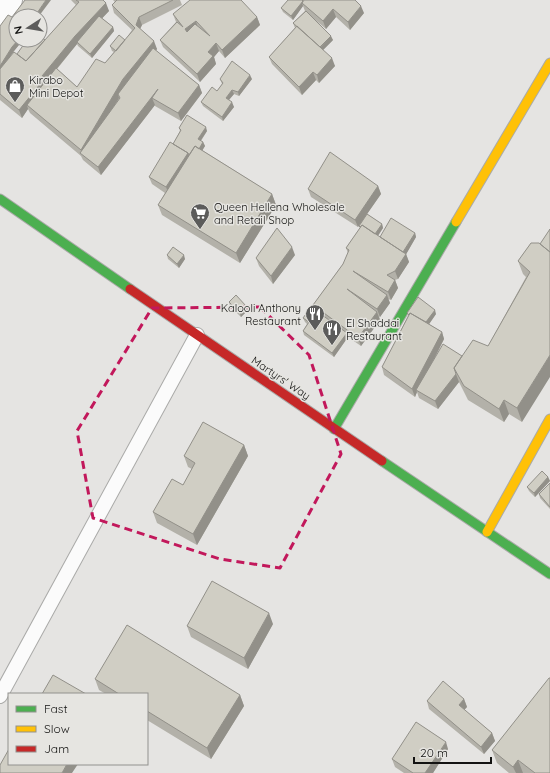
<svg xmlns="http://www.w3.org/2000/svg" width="550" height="773" viewBox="0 0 550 773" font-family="Quicksand,sans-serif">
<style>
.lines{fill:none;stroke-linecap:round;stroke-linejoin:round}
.lane-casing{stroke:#aaaaa8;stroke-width:16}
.street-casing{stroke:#aaaaa8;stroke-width:24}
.fast-casing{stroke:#aaaaa8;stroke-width:11}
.slow-casing{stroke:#aaaaa8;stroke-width:11}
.jam-casing{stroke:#aaaaa8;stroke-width:11}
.lane{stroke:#fbfbfb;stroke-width:14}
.street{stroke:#fbfbfb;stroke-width:22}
.fast{stroke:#4caf50;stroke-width:9}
.slow{stroke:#ffc107;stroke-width:9}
.jam{stroke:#c62828;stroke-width:9}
.wall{fill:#b3b1a9}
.shaded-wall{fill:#929089}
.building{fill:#d0cec4;stroke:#929089;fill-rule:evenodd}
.marked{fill:none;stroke:#c2185b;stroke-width:3;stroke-dasharray:8 5;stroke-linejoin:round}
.labels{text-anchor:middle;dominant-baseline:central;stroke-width:3;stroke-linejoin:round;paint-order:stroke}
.poi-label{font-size:11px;fill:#131312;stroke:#e6e5e1;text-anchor:start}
.street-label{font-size:11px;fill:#131312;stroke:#e6e5e1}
</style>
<rect width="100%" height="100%" fill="#e5e4e2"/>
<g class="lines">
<!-- lane casing -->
<g class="lane-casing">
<path id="lane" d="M0,696L197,335"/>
</g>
<!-- street casing -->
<g class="street-casing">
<path id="street" d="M0,18L11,0"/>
</g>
<!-- fast casing -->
<g class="fast-casing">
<path id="fast" d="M0,199L130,289
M334,429L456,222
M382,461L550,574"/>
</g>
<!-- slow casing -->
<g class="slow-casing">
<path id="slow" d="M456,222L550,63
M487,532L550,419"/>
</g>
<!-- jam casing -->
<g class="jam-casing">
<path id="jam" d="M130,289L382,461"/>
</g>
<!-- lane -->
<use href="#lane" class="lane"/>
<!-- street -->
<use href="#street" class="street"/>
<!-- fast -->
<use href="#fast" class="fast"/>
<!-- slow -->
<use href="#slow" class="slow"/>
<!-- jam -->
<use href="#jam" class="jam"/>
</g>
<!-- wall -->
<path class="wall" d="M71,0H103L109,11L102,18L113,27L114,31L92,58L78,46L77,44L57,69L77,87L105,63L114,52L112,51L110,46L125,40L132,30L114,13L112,5L115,2L113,0H180L182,5L142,25L140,29L157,49L156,51L199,85L202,93L181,121L155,106V105L101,175L83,160L81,156L30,113L28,109L22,118L0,100V26L12,17L16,16V40H23L14,51L9,58L45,40L76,5Z
M303,1V2L364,13L350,30L336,17L326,29L313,18L333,40L323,50L335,66L319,83L316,80L302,95L272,64L269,57L295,28L293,23L305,11L303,6L293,20L283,12L281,8Z
M173,14L257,17L260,25L225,58L219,51L214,57L216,64L200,82L163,47L160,40L176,22Z
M220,79H252L239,96L234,94L229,100L234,107L223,121L203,106L201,102L217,91L222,84Z
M179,128L207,131L201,141L203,142L205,146L202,150L272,194L276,205L240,263L162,215L158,205L165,193L152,184L149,177L173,144L180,131Z
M378,186L381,194L367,214L382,224L383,228L378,236L380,237L415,233L416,237L406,254L409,262L398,279L395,280L398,288L391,300L388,299L390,303L380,317L379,316L380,320L361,346L348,337L334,357L304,335L303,331L307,324L305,322L303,318L314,308L313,305L343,264L348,253L346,248L360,228L359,226L361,223L358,227L311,197L308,189Z
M531,243L522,422L509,414L504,422L468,400L459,382L438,409L419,398L417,392L415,397L384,375L382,367L408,316L407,313L436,314L429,324L442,332L444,339L433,362L462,356L488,346L526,277L523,274L518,261Z
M167,255L185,259L179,268L168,259Z
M295,255L273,284L259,266L256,258Z
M229,302L246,306L248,310L241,317L230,306Z
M244,445L248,456L197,545L157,523L153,512L183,485L192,469L188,467L184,456Z
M548,477L550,481L535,497L529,491L527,487Z
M550,483V509L540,498L539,494Z
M273,624L248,669L191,637L187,626Z
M550,678V773H509L497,763L492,750Z
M95,679L240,695L244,706L211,759L147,720V694H106L99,690Z
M464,699L467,707L464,710L492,733L495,741L484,754L429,709L427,701Z
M448,749L433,773H404L395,767L392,759Z"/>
<!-- shaded-wall -->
<path class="shaded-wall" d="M46,0H51L39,16H35Z
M303,1L304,5L302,3L303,6L293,20L291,16Z
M106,3L109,11L78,44L77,42V44L27,105L28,109L22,118L19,110L42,76L75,36Z
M361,6L364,13L350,30L348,22Z
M333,9L336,17L326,29L323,21Z
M139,17L142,25L138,33L136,25Z
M257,17L260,25L225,58L222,50Z
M196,21L198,29L188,37L185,29Z
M113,27L114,31L92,58L90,54Z
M331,36L333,40L320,53L319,49Z
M18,40H23L14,51L0,72V66L12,47Z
M154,41L157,49L126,87L118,94L119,98L84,156L82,154L81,150L123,79Z
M216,43L219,51L214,57L216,64L200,82L197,74L208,52Z
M332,58L335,66L319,83L317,75Z
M313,72L316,80L302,95L299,87Z
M250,75L252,79L239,96L238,92Z
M199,85L202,93L181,121L178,113Z
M158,89L152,98L155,105L101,175L98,167Z
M232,90L234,94L227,102L226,98Z
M232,102L234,107L223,121L222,117Z
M206,127L207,131L199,143L198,139Z
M203,142L205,146L195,163L193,159Z
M188,153L191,160L169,195L166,187Z
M378,186L381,194L358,227L355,220Z
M272,194L276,205L240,263L236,253Z
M382,224L383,228L375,240L374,236Z
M415,233L416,237L404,258L402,254Z
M292,247L295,255L273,284L271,276Z
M406,254L409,262L398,279L395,271Z
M184,255L185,259L179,268L177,264Z
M395,280L398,288L391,300L388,292Z
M387,295L390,303L380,317L377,309Z
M246,306L248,310L241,317L240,313Z
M435,310L436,314L425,330L423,325Z
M377,312L380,320L361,346L358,338Z
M442,332L444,339L418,391L416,390L417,392L415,397L412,389Z
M347,333L348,337L334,357L332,353Z
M550,355V377L522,422L517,408Z
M456,374L459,382L438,409L435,401Z
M504,400L509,414L504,422L499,409Z
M244,445L248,456L197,545L193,534Z
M548,477L550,481L535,497L534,493Z
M269,613L273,624L248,669L244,658Z
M240,695L244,706L211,759L207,748Z
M464,699L467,707L461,713L459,705Z
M492,733L495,741L484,754L481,747Z
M446,742L448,749L433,773H425Z
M518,760L523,773H516L513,767Z
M67,764H78L72,773H62Z"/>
<!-- building -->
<path class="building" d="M25,0H46L35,16H16V40H18L12,47L0,66V26L8,15L12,17Z
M76,0H103L106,3L75,36L42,76L45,78L19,110L0,94V69L14,52L26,61L79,2Z
M117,0H173L139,17L136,25L154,41L123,79L81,150L27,105L56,68L77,87L96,59L105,63L135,28L112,5Z
M190,0H241L257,17L222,50L216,43L208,52L213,56L197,74L160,40L177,22L183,27L173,14ZM196,21L210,36L195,24L187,32L185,29Z
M288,0H302L303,1L291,16L281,8Z
M304,0H355L361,6L348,22L333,9L323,21L302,3Z
M306,11L331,36L320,47L293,23Z
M99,16L113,27L90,54L77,42Z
M297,26L332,58L317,75L313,72L299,87L269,57Z
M119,35L125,40L116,51L110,46Z
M40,36L45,40L26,61L17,54L27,40H40Z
M153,48L199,85L178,113L152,98L158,89L98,167L80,153L120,98L118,94Z
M232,61L250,75L238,92L232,90L226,98L232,102L222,117L201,102L212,87L217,91L223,83L220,79Z
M187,115L206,127L198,139L203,142L199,149L195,146L189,155L188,153L173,144L181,130L179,128Z
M170,142L188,153L166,187L149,177Z
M195,146L272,194L236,253L158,205Z
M330,152L378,186L355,220L308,189Z
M367,214L382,224L375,234L362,225L360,227L359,226Z
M391,218L415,233L403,252L380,237Z
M362,225L406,254L395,271L387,275L395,280L388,292L353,271L387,295L377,309L347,289L377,312L358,338L313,305L343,264L349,250L346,248Z
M277,228L292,247L271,276L256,258Z
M550,229V252L540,244Z
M531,243H539L550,252V355L517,408L504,400L499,409L464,386L454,368L473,340L488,346L530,272L518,261Z
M173,247L184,255L177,264L167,255Z
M236,295L246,306L240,313L229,302Z
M418,297L435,310L426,322L410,313L409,315L407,313Z
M311,307L347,333L332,353L303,331L309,322L303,318Z
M410,313L442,332L412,389L382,367Z
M443,344L462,356L454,368L456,374L435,401L416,390Z
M203,422L244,445L193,534L153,512L172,479L183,485L195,463L184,456Z
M542,471L548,477L534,493L527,487Z
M550,483V507L539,494Z
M212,581L269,613L244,658L187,626Z
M127,625L240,695L207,748L147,711V694H119L95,679Z
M53,675L86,694H42Z
M549,678H550V773H535L518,760L513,767L492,750Z
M443,681L464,699L459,705L492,733L481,747L427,701Z
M416,722L446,742L425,773H413L392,759Z
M9,749V764H67L62,773H0V765Z"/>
<!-- marked area -->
<path class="marked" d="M260,307L309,355L341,454L280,568L220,559L93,518L77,431L152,308Z"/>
<!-- icons -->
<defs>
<g id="shop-pin" transform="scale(1)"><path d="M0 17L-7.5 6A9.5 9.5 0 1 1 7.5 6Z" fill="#5c5c5b" stroke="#e6e5e1"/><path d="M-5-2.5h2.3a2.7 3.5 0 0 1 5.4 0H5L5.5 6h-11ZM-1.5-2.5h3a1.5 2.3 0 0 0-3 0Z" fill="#fff"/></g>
<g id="supermarket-pin" transform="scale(1)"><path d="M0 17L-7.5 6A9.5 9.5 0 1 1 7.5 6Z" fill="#5c5c5b" stroke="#e6e5e1"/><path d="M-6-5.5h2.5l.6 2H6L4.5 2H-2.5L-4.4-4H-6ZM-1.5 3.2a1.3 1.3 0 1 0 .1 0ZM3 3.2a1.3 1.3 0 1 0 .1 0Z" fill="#fff"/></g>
<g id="restaurant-pin" transform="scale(1)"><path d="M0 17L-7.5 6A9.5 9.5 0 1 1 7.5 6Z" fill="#5c5c5b" stroke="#e6e5e1"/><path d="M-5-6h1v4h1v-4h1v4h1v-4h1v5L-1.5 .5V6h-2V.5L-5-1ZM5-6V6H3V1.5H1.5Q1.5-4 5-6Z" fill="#fff"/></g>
</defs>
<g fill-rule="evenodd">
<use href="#shop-pin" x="15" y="86"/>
<use href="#supermarket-pin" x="200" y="213"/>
<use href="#restaurant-pin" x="315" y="314"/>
<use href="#restaurant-pin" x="332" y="329"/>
</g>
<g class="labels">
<!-- poi labels -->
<g class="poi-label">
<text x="29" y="80">Kirabo<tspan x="29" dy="13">Mini Depot</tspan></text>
<text x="214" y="207">Queen Hellena Wholesale<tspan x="214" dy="13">and Retail Shop</tspan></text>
<text x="301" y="308" text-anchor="end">Kalooli Anthony<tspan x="301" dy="13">Restaurant</tspan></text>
<text x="346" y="323">El Shaddai<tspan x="346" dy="13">Restaurant</tspan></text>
</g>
<!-- street labels -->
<g class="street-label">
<text transform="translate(281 378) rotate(34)">Martyrs' Way</text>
</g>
</g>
<!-- legend -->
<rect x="8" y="693" width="140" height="72" fill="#e6e5e1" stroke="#92918e"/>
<rect x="16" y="706" width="20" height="6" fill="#4caf50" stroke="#92918e"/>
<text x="44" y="713" font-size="12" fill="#131312">Fast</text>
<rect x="16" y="726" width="20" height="6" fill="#ffc107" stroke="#92918e"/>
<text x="44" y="733" font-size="12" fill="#131312">Slow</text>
<rect x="16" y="746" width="20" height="6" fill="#c62828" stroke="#92918e"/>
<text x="44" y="753" font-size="12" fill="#131312">Jam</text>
<!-- north arrow -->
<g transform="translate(28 28) rotate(258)"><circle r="19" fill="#e6e5e1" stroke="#92918e"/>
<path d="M0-3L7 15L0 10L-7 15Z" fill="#5c5c5b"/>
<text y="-6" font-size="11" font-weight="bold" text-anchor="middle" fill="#131312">N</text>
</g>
<!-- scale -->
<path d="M414 757v6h77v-6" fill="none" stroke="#131312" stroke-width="2"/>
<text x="420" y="757" font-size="12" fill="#131312" stroke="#e6e5e1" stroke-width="3" paint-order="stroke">20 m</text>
</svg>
